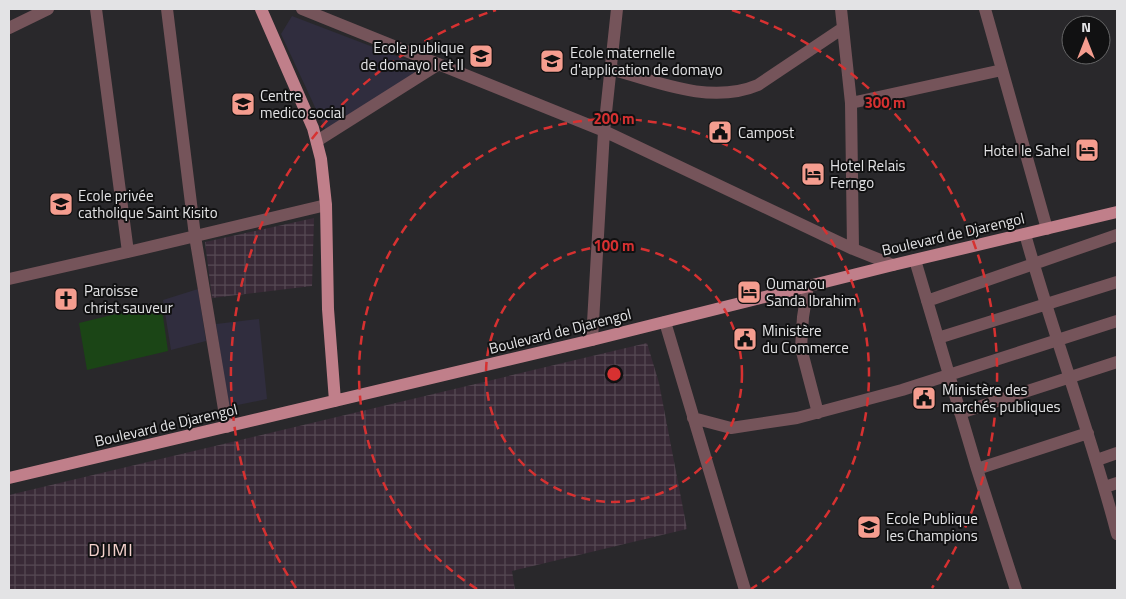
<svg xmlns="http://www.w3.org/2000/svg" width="1126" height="599" viewBox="0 0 1126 599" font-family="'Titillium Web',sans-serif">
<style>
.industrial{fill:url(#industrial-grid)}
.medical{fill:#302d3e}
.green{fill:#1b4516}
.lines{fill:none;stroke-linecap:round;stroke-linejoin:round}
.minor{stroke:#75545a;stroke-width:12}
.major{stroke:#c07f8a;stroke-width:12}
.ring{fill:none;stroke:#d73131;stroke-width:2.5;stroke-dasharray:9 6}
.labels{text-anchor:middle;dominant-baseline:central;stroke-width:4;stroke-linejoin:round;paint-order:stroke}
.poi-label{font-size:15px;fill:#e3e3e5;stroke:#111112;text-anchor:start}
.street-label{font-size:15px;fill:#e3e3e5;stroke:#111112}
.quarter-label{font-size:18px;letter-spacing:1px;fill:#f5d2cc;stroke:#111112}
.centre{fill:#d73131;stroke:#111112;stroke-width:2.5}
.ring-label{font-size:15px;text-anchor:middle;font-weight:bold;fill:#d73131;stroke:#111112;stroke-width:4;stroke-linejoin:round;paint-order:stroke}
</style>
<defs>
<pattern id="industrial-grid" width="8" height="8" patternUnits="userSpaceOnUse" patternTransform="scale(1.25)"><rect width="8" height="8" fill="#392a37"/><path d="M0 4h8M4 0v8" fill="none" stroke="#564954"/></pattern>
</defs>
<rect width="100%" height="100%" fill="#29282b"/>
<!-- industrial -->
<path class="industrial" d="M314,218L312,286L212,298L205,242Z
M647,343L659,383L687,529L512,571L515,590H9V495Z"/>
<!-- medical -->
<path class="medical" d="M292,16L428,68L327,133L281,34Z
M198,289L206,341L171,350L163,300Z
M259,319L267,399L228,407L216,324Z"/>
<!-- green -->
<path class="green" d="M161,303L168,351L87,370L79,323Z"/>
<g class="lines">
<!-- minor -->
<path class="minor" d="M96,9L128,252L326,205
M167,9L195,236L227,427
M302,9L604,131L853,249L893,265
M841,9L851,103L853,249
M985,9L1047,229
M9,28L48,9
M611,69C657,82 711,105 758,85L843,28
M851,103L1002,70
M317,141L439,64
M1025,234C1053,335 1091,433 1117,534
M915,260L977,469L1016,590
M9,279L128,252
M808,286L803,317L801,348L818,413
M927,301L1117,235
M665,322L745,590
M938,338L1117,282
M592,340L604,131L617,9
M960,413L1117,362
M693,418L731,428L797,418L902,390L1117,321
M1097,460L1117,453
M977,469L1088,433
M1105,487L1117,483"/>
<!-- major -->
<path class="major" d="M261,9L313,128L321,159L326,205L328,309L335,401
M9,478L592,340L893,265L1117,212"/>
</g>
<!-- distance rings -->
<g class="ring">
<circle cx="614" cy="374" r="128"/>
<path d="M477 589A255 255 0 1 1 751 589"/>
<path d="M296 588A383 383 0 0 1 496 10M732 10A383 383 0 0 1 932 588"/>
</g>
<!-- icons -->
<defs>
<g id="school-square" transform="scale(1.25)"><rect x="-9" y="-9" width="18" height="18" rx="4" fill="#f59d8f" stroke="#111112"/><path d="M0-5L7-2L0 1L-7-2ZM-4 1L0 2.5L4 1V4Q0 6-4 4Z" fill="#111"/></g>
<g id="university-square" transform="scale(1.25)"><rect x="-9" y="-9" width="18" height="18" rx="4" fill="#f59d8f" stroke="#111112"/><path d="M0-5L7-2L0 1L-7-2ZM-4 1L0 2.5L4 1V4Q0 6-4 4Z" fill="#111"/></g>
<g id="civic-square" transform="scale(1.25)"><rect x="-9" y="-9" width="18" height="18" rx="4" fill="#f59d8f" stroke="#111112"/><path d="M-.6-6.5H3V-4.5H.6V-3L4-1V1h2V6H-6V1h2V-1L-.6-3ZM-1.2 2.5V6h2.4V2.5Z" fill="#111"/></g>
<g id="hotel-square" transform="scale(1.25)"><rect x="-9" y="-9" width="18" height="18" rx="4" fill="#f59d8f" stroke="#111112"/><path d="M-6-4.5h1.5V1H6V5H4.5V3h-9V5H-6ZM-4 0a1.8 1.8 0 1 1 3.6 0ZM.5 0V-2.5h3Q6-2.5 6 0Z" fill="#111"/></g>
<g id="church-square" transform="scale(1.25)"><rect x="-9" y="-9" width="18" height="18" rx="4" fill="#f59d8f" stroke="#111112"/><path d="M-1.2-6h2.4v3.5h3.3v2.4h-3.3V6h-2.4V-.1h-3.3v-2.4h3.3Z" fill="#111"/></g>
</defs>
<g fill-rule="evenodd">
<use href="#school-square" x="481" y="56"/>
<use href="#school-square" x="552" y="61"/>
<use href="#university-square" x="243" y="104"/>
<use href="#civic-square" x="720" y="132"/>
<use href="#hotel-square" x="1087" y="150"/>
<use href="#hotel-square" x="813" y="174"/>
<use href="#school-square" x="61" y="204"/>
<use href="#hotel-square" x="749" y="292"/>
<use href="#church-square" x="66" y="299"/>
<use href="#civic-square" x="745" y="339"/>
<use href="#civic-square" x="924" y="398"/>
<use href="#school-square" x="869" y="527"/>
</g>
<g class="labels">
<!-- poi labels -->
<g class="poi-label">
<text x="464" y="47" text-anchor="end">Ecole publique<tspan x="464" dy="17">de domayo I et II</tspan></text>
<text x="570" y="52">Ecole maternelle<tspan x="570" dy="17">d'application de domayo</tspan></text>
<text x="260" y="95">Centre<tspan x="260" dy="17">medico social</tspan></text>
<text x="738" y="132">Campost</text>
<text x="1070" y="150" text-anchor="end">Hotel le Sahel</text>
<text x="830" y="165">Hotel Relais<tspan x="830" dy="17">Ferngo</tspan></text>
<text x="78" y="195">Ecole privée<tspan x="78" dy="17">catholique Saint Kisito</tspan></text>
<text x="766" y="283">Oumarou<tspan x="766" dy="17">Sanda Ibrahim</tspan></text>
<text x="84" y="290">Paroisse<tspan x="84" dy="17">christ sauveur</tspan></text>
<text x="762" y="330">Ministère<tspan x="762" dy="17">du Commerce</tspan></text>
<text x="942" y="389">Ministère des<tspan x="942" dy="17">marchés publiques</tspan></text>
<text x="886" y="518">Ecole Publique<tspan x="886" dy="17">les Champions</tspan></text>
</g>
<!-- street labels -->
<g class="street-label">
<text transform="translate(953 234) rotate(-13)">Boulevard de Djarengol</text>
<text transform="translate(560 331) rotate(-14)">Boulevard de Djarengol</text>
<text transform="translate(166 425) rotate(-13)">Boulevard de Djarengol</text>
</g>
<!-- quarter labels -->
<g class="quarter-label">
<text x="111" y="549">DJIMI</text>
</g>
</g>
<circle cx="614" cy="374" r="8" class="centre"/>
<g class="ring-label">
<text x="885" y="108">300 m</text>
<text x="614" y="124">200 m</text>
<text x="614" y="251">100 m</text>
</g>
<!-- border -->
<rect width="1126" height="599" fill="none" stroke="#e3e3e5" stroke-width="20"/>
<!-- north arrow -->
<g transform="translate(1086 40)"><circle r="24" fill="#111112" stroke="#656566"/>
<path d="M0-4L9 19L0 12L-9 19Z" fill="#f59d8f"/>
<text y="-8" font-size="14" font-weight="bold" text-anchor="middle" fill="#e3e3e5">N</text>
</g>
</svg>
